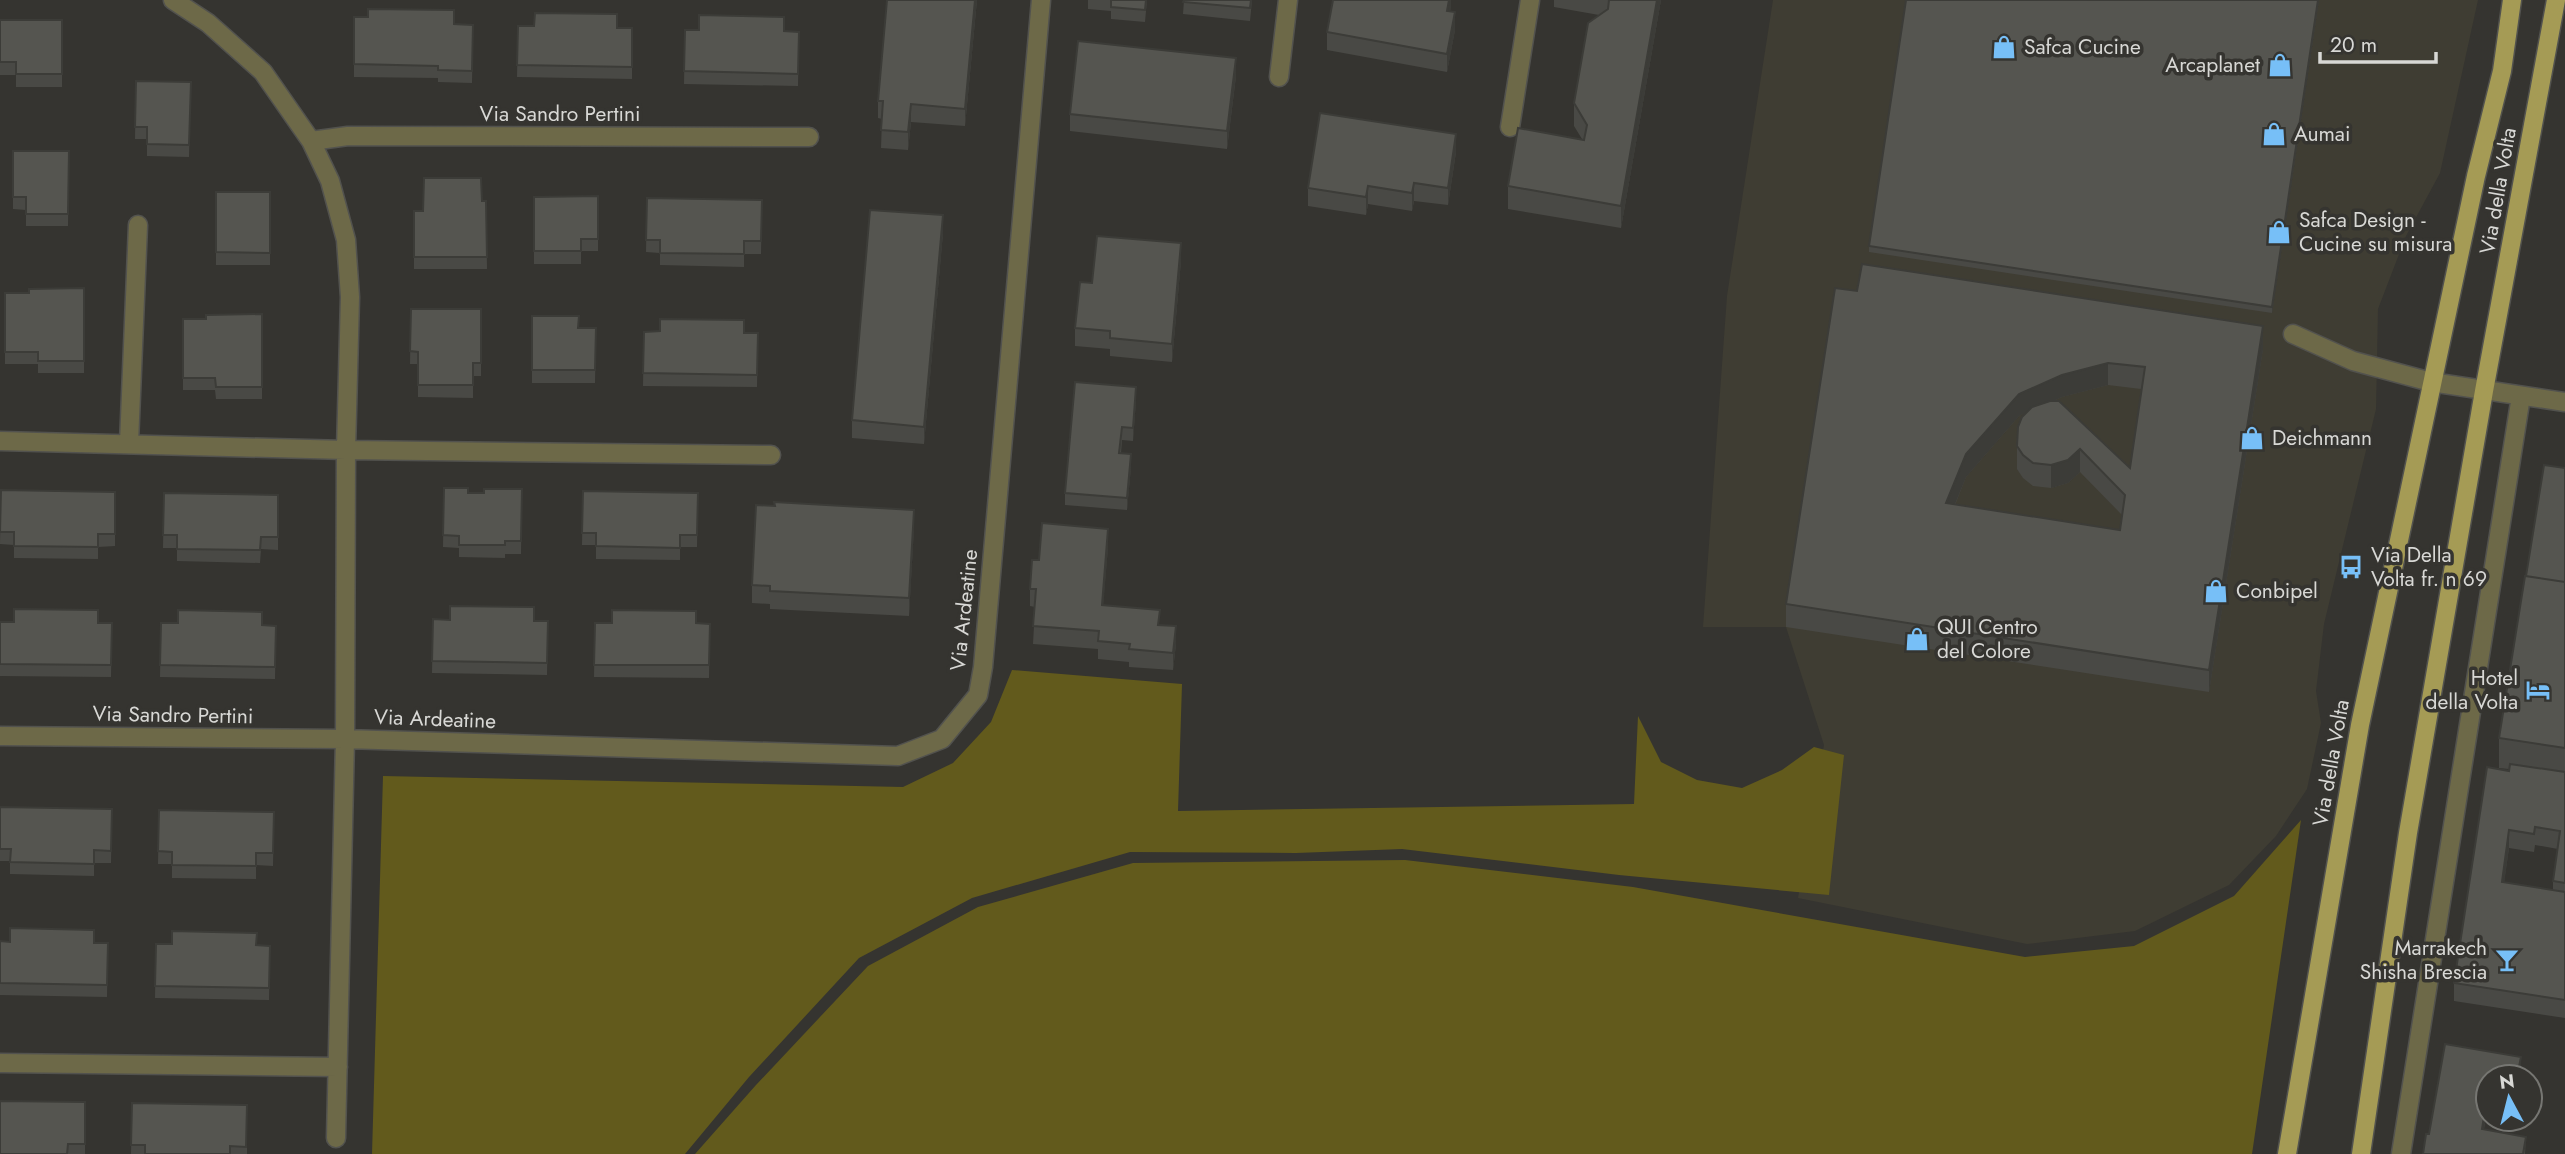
<svg xmlns="http://www.w3.org/2000/svg" width="2565" height="1154" viewBox="0 0 2565 1154" font-family="Jost,sans-serif">
<style>
.built{fill:#3f3d33}
.green{fill:#625a1c}
.lines{fill:none;stroke-linecap:round;stroke-linejoin:round}
.minor-casing{stroke:#52524e;stroke-width:21}
.major-casing{stroke:#52524e;stroke-width:21}
.minor{stroke:#6d6948;stroke-width:18}
.major{stroke:#a59b55;stroke-width:18}
.wall{fill:#494945;fill-rule:evenodd}
.shaded-wall{fill:#3c3c38}
.building{fill:#555550;stroke:#3c3c38;stroke-width:2;fill-rule:evenodd}
.labels{text-anchor:middle;dominant-baseline:central;stroke-width:7;stroke-linejoin:round;paint-order:stroke}
.poi-label{font-size:21px;fill:#d8d8d5;stroke:#353430;text-anchor:start}
.street-label{font-size:21px;fill:#d8d8d5;stroke:#353430}
</style>
<rect width="100%" height="100%" fill="#353430"/>
<!-- built -->
<path class="built" d="M1773,0H2478L2440,173L2406,236L2378,309L2376,409L2324,624L2316,691L2321,723L2307,789L2276,836L2229,885L2135,931L2027,944L1798,898L1824,745L1786,627H1703L1727,296Z"/>
<!-- green -->
<path class="green" d="M1012,670L1182,684L1178,811L1634,804L1638,716L1661,762L1697,780L1742,788L1782,770L1814,747L1844,755L1829,895L1619,875L1402,849L1296,853L1130,852L972,898L859,958L749,1077L685,1154H372L383,776L903,787L953,763L991,722Z
M2301,820L2252,1154H695L756,1085L868,966L978,907L1133,863L1405,860L1633,887L2025,957L2134,946L2234,896Z"/>
<g class="lines">
<!-- minor casing -->
<g class="minor-casing">
<path id="minor" d="M173,0L208,23L263,72L311,141L330,181L346,240L350,297L346,450L345,739L336,1138
M1279,77L1288,0
M1510,127L1530,0
M311,141L348,136L809,137
M2293,334L2353,361L2431,382L2565,402
M0,441L346,450L771,455
M129,443L138,225
M0,736L345,739L898,756L942,739L978,695L983,667L1041,0
M0,1063L338,1067
M2401,1154L2521,396"/>
</g>
<!-- major casing -->
<g class="major-casing">
<path id="major" d="M2287,1154L2360,725L2476,176L2502,71L2512,0
M2361,1154L2408,833L2484,391L2556,0"/>
</g>
<!-- minor -->
<use href="#minor" class="minor"/>
<!-- major -->
<use href="#major" class="major"/>
</g>
<!-- wall -->
<path class="wall" d="M887,0H977L965,126L911,122L908,150L881,148L882,119L878,118V101Z
M1088,0H1147L1145,22L1111,19V11L1088,9Z
M1184,0H1252L1250,21L1183,14Z
M1451,0L1450,12L1455,30L1447,72L1327,50V32Z
M1554,0H1661L1621,228L1508,209V186L1582,139L1574,126V103L1599,15L1554,7Z
M1906,0H2319L2272,313L1869,252V246Z
M354,17L454,24L473,25L472,83L438,82V78L354,77Z
M0,20H62V87H16V75H0Z
M518,26L632,28V79L517,77Z
M685,30L799,32L798,86L684,84Z
M1236,76L1227,149L1070,131V114Z
M136,81L191,82L189,157L147,156V139H135Z
M13,151H69L68,226H26V210L13,209Z
M1456,152L1448,205L1414,201L1412,211L1368,204L1366,215L1308,206V188Z
M216,192H270V265H216Z
M598,196V251H581V264H534V197Z
M647,198L762,200L761,254H744V267L660,265V253L646,252Z
M482,201H486L487,269H414V211H423Z
M943,233L924,444L852,438V420Z
M1181,261L1172,362L1110,356V349L1075,346V328L1092,283Z
M84,288V373H38V364H5V293H29Z
M1835,288L2263,349L2209,692L1786,627V604ZM2108,385L2141,389L2130,468L2053,401L2062,397ZM2025,413L2017,446V469L2023,478L2033,486L2051,488L2068,483L2080,472L2122,515L2120,530L1955,505L1966,477L2019,416Z
M411,309H481V376H473V398L418,397V364H410Z
M262,314V399H216L215,390H183V319H206Z
M532,316L579,328H596L595,383H532Z
M644,332L758,333L757,387L643,386Z
M1136,400L1133,441L1122,440L1121,453L1131,467L1127,510L1065,505V493Z
M2565,468V1018L2454,1001V983L2509,769L2499,768V738L2526,576ZM2535,845L2558,849L2553,881V890L2504,882L2509,848L2534,852Z
M444,488L468,493H484L522,489L521,554H505V558L459,557V548L443,547Z
M1,490L115,492V546L98,547V559L14,558V545L0,544Z
M583,491L698,493L697,547H680V560L596,559V545H582Z
M164,493L278,495V550L261,549L260,563L177,561V548H163Z
M914,527L909,616L770,609V604L752,603V585Z
M1108,547L1103,605L1160,625L1176,644L1173,670L1129,667V662L1098,659V649L1033,644L1035,607L1030,606V589L1039,560Z
M433,619L548,621L547,675L432,673Z
M0,622L112,623L111,677L0,676Z
M161,623L276,626L275,679L160,677Z
M595,623L710,624L709,678L594,677Z
M0,807L112,809L111,863H94V876L10,874V861H0Z
M159,810L274,812L273,866L256,865V879L172,878V864H158Z
M0,941L108,943L107,997L0,995Z
M156,944L270,946L269,1000L155,998Z
M2445,1044L2521,1057L2519,1077H2488V1118L2486,1117L2484,1129L2526,1137L2525,1154H2423L2426,1134H2429Z
M85,1102V1154H0Z
M132,1103L247,1105V1154H131Z
M2497,1119H2512V1121Z"/>
<!-- shaded-wall -->
<path class="shaded-wall" d="M975,0H977L965,126V109Z
M1449,0H1451V8L1447,29V11Z
M1657,0H1661L1621,228V206Z
M2318,0H2319L2272,313V307Z
M1455,12V30L1447,72V54Z
M1236,58V76L1227,149V131Z
M911,104V122L908,150V132Z
M1456,134V152L1448,205V188Z
M1414,183V201L1412,211V193Z
M1368,186V204L1366,215V197Z
M943,215V233L924,444V427Z
M1181,243V261L1172,362V344Z
M2263,326V349L2209,692V670Z
M2108,363V385L2062,397L2019,416L1966,477L1946,526V503L1966,454L2019,394L2062,375Z
M1136,387V400L1133,441V428Z
M2080,449V472L2068,483L2051,488V465Z
M1131,454V467L1127,510V498Z
M914,510V527L909,616V598Z
M1108,529V547L1102,623V605Z
M1176,626V644L1173,670V653Z
M2509,830V848L2502,899V882Z
M2521,1057V1069L2519,1077H2517Z
M2486,1105V1117L2482,1141V1129Z"/>
<!-- building -->
<path class="building" d="M887,0H975L965,109L911,104L908,132L881,130L883,101H878Z
M1111,0H1146L1145,10L1111,7Z
M1184,0H1251L1250,8L1183,2Z
M1333,0H1449L1447,11L1455,12L1447,54L1327,32Z
M1609,0H1657L1621,206L1508,186L1518,128L1584,140L1587,125L1574,103L1588,23L1608,9Z
M1906,0H2318L2272,307L1869,246Z
M368,9L454,10V24L473,25L472,71L438,70V66L354,64V17H368Z
M535,13L617,14V28H632V67L517,65L518,26H534Z
M699,15L784,17V31L799,32L798,74L684,71L685,30H699Z
M0,20H62V74H16V62H0Z
M1078,41L1236,58L1227,131L1070,114Z
M136,81L191,82L189,145L147,144V127H135Z
M1320,113L1456,134L1448,188L1414,183L1412,193L1368,186L1366,197L1308,188Z
M13,151H69L68,214H26V197H13Z
M424,178H481L482,201H486L487,257H414V211H423Z
M216,192H270V253L216,252Z
M598,196V239H581V251H534V197Z
M647,198L762,200L761,241H744V254L660,253V240H646Z
M870,210L943,215L924,427L852,420Z
M1097,236L1181,243L1172,344L1110,338V331L1075,328L1080,282L1092,283Z
M1862,264L2263,326L2209,670L1786,604L1835,288L1857,291ZM2108,363L2145,367L2130,468L2059,401H2050L2032,407L2022,417L2018,427L2017,446L2023,455L2033,463L2051,465L2068,460L2080,449L2125,495L2120,530L1946,503L1966,454L2019,394L2062,375Z
M84,288V361H38V352H5V293H29V289Z
M411,309H481V363H473V385H418V352L410,351Z
M262,314V387H216L215,378H183V319H206V315Z
M532,316H579L578,328H596L595,370H532Z
M660,319L744,320V333H758L757,375L643,373L644,332L660,331Z
M1075,382L1136,387L1133,428L1122,427L1119,453L1131,454L1127,498L1065,493Z
M2544,465L2565,468V582L2526,576Z
M444,488H468V493H484V489H522L521,541H505V545H459V536L443,535Z
M1,490L115,492V534H98V547L14,546V532H0Z
M583,491L698,493L697,535H680V548L596,546V533H582Z
M164,493L278,495V537H261L260,550L177,549V535H163Z
M774,502L914,510L909,598L770,591V586L752,585L756,505L775,506Z
M1042,523L1108,529L1102,605L1160,610L1158,625L1176,626L1173,653L1129,649L1130,644L1098,641L1099,631L1033,626L1036,589H1030L1032,560H1039Z
M2525,576L2565,582V748L2499,738Z
M450,606L534,607V621H548L547,663L432,661L433,619L450,620Z
M14,609L98,610V623H112L111,665L0,664V622H14Z
M178,610L262,612V625L276,626L275,667L160,665L161,623H178Z
M612,610L696,611V623L710,624L709,665H594L595,623H612Z
M2510,764L2565,772V883L2553,881L2560,831L2535,827L2534,834L2509,830L2502,882L2565,892V1000L2454,983L2487,767L2509,771Z
M0,807L112,809L111,851L94,850V864L10,862L11,849H0Z
M159,810L274,812L273,853H256V866L172,865V852L158,851Z
M10,928L94,930V943H108L107,985L0,983V941L10,942Z
M172,931L257,933L256,945L270,946L269,988L155,986L156,944H172Z
M2445,1044L2521,1057L2517,1077H2488V1105H2486L2482,1129L2526,1137L2523,1154H2423L2426,1134H2429Z
M0,1101L85,1102V1144H68L67,1154H0Z
M132,1103L247,1105L246,1147L230,1146V1154H145V1145H131Z"/>
<!-- icons -->
<defs>
<g id="shop-bare" transform="scale(1.89)"><path d="M-5-2.5h2.3a2.7 3.5 0 0 1 5.4 0H5L5.5 6h-11ZM-1.5-2.5h3a1.5 2.3 0 0 0-3 0Z" fill="#77bff7" stroke="#353430" stroke-width="2.5" paint-order="stroke"/></g>
<g id="bus-bare" transform="scale(1.89)"><path d="M-5-6H5V4H4V6H2V4H-2V6H-4V4H-5ZM-3.5-4V0h7V-4ZM-3.5 1.2v1.5H-2V1.2ZM2 1.2v1.5H3.5V1.2Z" fill="#77bff7" stroke="#353430" stroke-width="2.5" paint-order="stroke"/></g>
<g id="hotel-bare" transform="scale(1.89)"><path d="M-6-4.5h1.5V1H6V5H4.5V3h-9V5H-6ZM-4 0a1.8 1.8 0 1 1 3.6 0ZM.5 0V-2.5h3Q6-2.5 6 0Z" fill="#77bff7" stroke="#353430" stroke-width="2.5" paint-order="stroke"/></g>
<g id="bar-bare" transform="scale(1.89)"><path d="M-6-5H6L.8 .8V4.5H3.5V6h-7V4.5H-.8V.8Z" fill="#77bff7" stroke="#353430" stroke-width="2.5" paint-order="stroke"/></g>
</defs>
<g fill-rule="evenodd">
<use href="#shop-bare" x="2004" y="47"/>
<use href="#shop-bare" x="2280" y="65"/>
<use href="#shop-bare" x="2274" y="134"/>
<use href="#shop-bare" x="2279" y="232"/>
<use href="#shop-bare" x="2252" y="438"/>
<use href="#bus-bare" x="2351" y="567"/>
<use href="#shop-bare" x="2216" y="591"/>
<use href="#shop-bare" x="1917" y="639"/>
<use href="#hotel-bare" x="2538" y="690"/>
<use href="#bar-bare" x="2507" y="960"/>
</g>
<g class="labels">
<!-- poi labels -->
<g class="poi-label">
<text x="2024" y="47">Safca Cucine</text>
<text x="2260" y="65" text-anchor="end">Arcaplanet</text>
<text x="2294" y="134">Aumai</text>
<text x="2299" y="220">Safca Design -<tspan x="2299" dy="24">Cucine su misura</tspan></text>
<text x="2272" y="438">Deichmann</text>
<text x="2371" y="555">Via Della<tspan x="2371" dy="24">Volta fr. n 69</tspan></text>
<text x="2236" y="591">Conbipel</text>
<text x="1937" y="627">QUI Centro<tspan x="1937" dy="24">del Colore</tspan></text>
<text x="2518" y="678" text-anchor="end">Hotel<tspan x="2518" dy="24">della Volta</tspan></text>
<text x="2487" y="948" text-anchor="end">Marrakech<tspan x="2487" dy="24">Shisha Brescia</tspan></text>
</g>
<!-- street labels -->
<g class="street-label">
<text x="560" y="114">Via Sandro Pertini</text>
<text transform="translate(2498 191) rotate(-80)">Via della Volta</text>
<text transform="translate(964 610) rotate(-84)">Via Ardeatine</text>
<text transform="translate(173 715) rotate(1)">Via Sandro Pertini</text>
<text transform="translate(435 719) rotate(2)">Via Ardeatine</text>
<text transform="translate(2331 763) rotate(-80)">Via della Volta</text>
</g>
</g>
<!-- north arrow -->
<g transform="translate(2509 1098) rotate(353)"><circle r="33" fill="#353430" stroke="#767672" stroke-width="2"/>
<path d="M0-5L12 26L0 18L-12 26Z" fill="#77bff7"/>
<text y="-10" font-size="19" font-weight="bold" text-anchor="middle" fill="#d8d8d5">N</text>
</g>
<!-- scale -->
<path d="M2320 52v10h116v-10" fill="none" stroke="#d8d8d5" stroke-width="3.5"/>
<text x="2330" y="52" font-size="21" fill="#d8d8d5" stroke="#353430" stroke-width="5" paint-order="stroke">20 m</text>
</svg>
